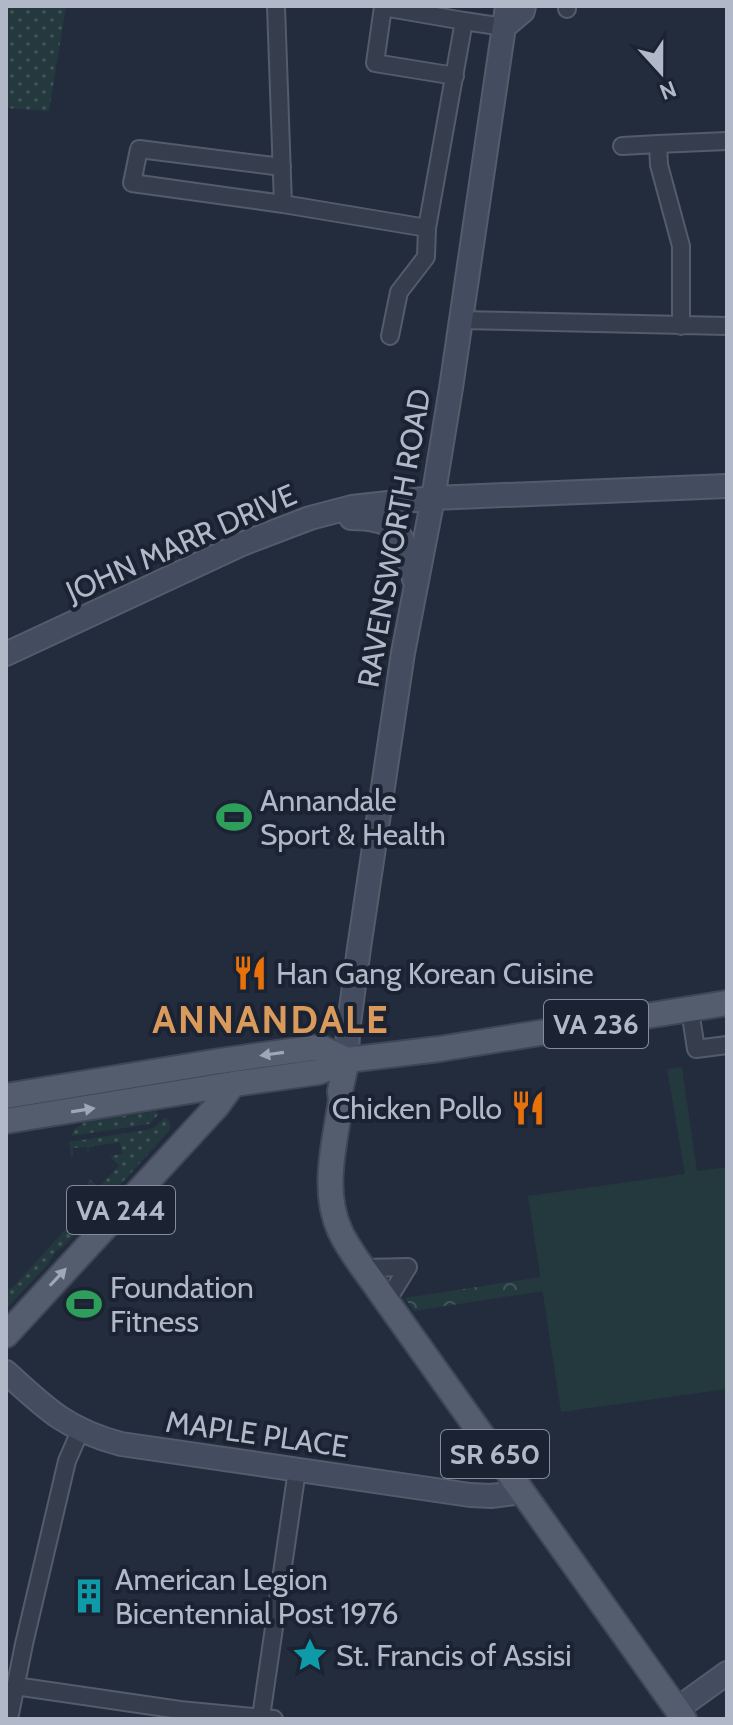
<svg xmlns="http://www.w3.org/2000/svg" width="733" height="1725" viewBox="0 0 733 1725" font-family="Cabin,sans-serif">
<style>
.grass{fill:url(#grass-dots)}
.forest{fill:url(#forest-crowns)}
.green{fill:#24393e}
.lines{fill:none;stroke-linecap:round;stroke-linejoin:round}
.street-casing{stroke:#545c6b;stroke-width:20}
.secondary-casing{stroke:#545c6b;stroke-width:26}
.primary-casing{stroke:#3f4756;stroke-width:28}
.street{stroke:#363e4d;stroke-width:16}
.secondary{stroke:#444d60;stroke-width:22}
.primary{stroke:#545d6d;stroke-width:24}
.oneway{fill:#9ea7b7}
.labels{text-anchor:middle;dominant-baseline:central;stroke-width:8;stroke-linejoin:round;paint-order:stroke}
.shield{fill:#1b2332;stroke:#848c9c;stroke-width:2}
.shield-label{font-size:28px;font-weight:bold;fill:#b1b9c9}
.street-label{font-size:30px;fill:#b1b9c9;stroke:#1b2332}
.poi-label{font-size:30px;fill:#b1b9c9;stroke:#1b2332;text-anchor:start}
.district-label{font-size:38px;font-weight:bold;letter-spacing:2px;fill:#d99a5c;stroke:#1b2332}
</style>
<defs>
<pattern id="grass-dots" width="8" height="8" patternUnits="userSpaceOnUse" patternTransform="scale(2)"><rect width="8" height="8" fill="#24393e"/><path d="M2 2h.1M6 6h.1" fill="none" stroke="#415459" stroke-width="1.8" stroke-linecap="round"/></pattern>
<pattern id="forest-crowns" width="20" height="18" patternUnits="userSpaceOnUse" patternTransform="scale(2)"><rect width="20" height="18" fill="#24393e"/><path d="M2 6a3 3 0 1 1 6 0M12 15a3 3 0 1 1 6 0" fill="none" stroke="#415459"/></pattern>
</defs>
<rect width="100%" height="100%" fill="#222c3d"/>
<!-- grass -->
<path class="grass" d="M6,6H66L49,111L6,108Z
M157,1111L158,1115L149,1124L71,1136L75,1129L85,1122Z
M165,1117L170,1122V1130L109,1197C98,1197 85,1192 89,1179L99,1187L119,1166L110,1156L122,1154L120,1142L89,1147L88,1155L87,1147L73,1148V1157H71L69,1142L147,1130L155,1127Z
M77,1217L82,1218L85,1223L64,1246L56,1251L48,1264L6,1309V1290L13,1287Z"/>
<!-- forest -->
<path class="forest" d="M541,1277L543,1291L414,1311L405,1298Z"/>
<!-- green -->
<path class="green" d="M682,1067L697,1171L727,1167V1389L561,1412L528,1196L685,1174L667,1069Z"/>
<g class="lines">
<!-- street casing -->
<g class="street-casing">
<path id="street" d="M276,6L283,204
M567,9V6
M455,76L375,63L383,7L464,21
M622,146L658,144
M282,167L139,149L132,183L283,204L427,228L464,21L504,27
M461,320L727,326
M681,326V246L659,165L658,144L727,141
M390,336L399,292L426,257L427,228
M690,1010L696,1049L727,1045
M364,1268L408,1267
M387,1301L408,1267
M15,1686L180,1710L274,1719
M261,1717L297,1470
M9,1719L24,1644L67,1461L80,1431"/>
</g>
<!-- secondary casing -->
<g class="secondary-casing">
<path id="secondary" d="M504,27L523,11L524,6
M351,518C401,518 403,535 414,579
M6,654L242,544L310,518L352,507L433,498L727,486
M347,1060L348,1031L359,948L403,653L433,498L451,388L507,6
M6,1372C45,1408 67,1430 121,1444L470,1495L491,1496L522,1492
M677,1709L727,1673"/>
</g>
<!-- primary casing -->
<g class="primary-casing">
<path id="primary" d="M347,1060L340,1091L341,1100C335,1142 321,1190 340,1231C349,1251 365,1270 378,1289L684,1719
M6,1096L220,1061L320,1047L347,1060
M6,1121L233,1084L319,1072L347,1060L439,1049L727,1003
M6,1335L217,1106L233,1084"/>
</g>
<!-- street -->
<use href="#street" class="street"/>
<!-- secondary -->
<use href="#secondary" class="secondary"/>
<!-- primary -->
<use href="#primary" class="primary"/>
</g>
<!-- one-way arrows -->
<defs><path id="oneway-solid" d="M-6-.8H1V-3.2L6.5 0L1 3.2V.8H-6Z" transform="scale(2)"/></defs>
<g class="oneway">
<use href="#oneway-solid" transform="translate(272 1054) rotate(172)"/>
<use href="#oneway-solid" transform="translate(83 1110) rotate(-9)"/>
<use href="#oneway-solid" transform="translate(58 1277) rotate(-47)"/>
</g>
<!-- icons -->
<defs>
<g id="stadium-bare" transform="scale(2.76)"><path d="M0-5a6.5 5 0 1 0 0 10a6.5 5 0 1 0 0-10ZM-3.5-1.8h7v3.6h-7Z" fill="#2e9e5b" stroke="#1b2332" stroke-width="2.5" paint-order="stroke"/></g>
<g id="restaurant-bare" transform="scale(2.76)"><path d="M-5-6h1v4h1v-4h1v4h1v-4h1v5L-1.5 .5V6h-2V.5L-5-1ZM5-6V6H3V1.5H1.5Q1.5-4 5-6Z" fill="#e8710a" stroke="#1b2332" stroke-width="2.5" paint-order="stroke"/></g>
<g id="building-bare" transform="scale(2.76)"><path d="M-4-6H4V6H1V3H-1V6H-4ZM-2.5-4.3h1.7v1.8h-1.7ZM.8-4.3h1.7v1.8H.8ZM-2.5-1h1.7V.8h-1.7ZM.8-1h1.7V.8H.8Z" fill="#0f9aa8" stroke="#1b2332" stroke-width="2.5" paint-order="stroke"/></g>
<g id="sight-bare" transform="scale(2.76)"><path d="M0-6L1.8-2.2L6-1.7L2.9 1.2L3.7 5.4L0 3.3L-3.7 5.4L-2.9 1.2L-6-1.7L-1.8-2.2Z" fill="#0f9aa8" stroke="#1b2332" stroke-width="2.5" paint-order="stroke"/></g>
</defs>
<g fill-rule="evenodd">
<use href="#stadium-bare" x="234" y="817"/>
<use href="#restaurant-bare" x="250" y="973"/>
<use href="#restaurant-bare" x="528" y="1108"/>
<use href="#stadium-bare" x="84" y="1304"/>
<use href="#building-bare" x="89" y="1596"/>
<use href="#sight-bare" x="310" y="1655"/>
</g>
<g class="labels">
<!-- shield labels -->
<g class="shield">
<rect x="544" y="1000" width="104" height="48" rx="6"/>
<rect x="67" y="1186" width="108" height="48" rx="6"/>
<rect x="441" y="1430" width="108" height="48" rx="6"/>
</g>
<g class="shield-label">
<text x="596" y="1024">VA 236</text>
<text x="121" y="1210">VA 244</text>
<text x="495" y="1454">SR 650</text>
</g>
<!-- street labels -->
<g class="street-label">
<text transform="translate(394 538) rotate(-80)">RAVENSWORTH ROAD</text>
<text transform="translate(181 543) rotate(-24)">JOHN MARR DRIVE</text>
<text transform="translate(257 1434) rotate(8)">MAPLE PLACE</text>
</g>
<!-- poi labels -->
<g class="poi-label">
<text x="260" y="800">Annandale<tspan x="260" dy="34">Sport &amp; Health</tspan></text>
<text x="276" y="973">Han Gang Korean Cuisine</text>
<text x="502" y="1108" text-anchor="end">Chicken Pollo</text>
<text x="110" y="1287">Foundation<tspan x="110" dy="34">Fitness</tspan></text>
<text x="115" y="1579">American Legion<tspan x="115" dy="34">Bicentennial Post 1976</tspan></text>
<text x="336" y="1655">St. Francis of Assisi</text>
</g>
<!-- district labels -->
<g class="district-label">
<text x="271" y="1019">ANNANDALE</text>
</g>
</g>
<!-- border -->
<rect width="733" height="1725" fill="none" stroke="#b1b9c9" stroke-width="16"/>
<!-- north arrow -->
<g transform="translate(661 72) rotate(159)" stroke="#1b2332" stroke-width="6" paint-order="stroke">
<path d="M0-6L14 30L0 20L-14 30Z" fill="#b1b9c9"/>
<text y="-12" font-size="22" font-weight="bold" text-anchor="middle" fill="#b1b9c9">N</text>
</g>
</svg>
